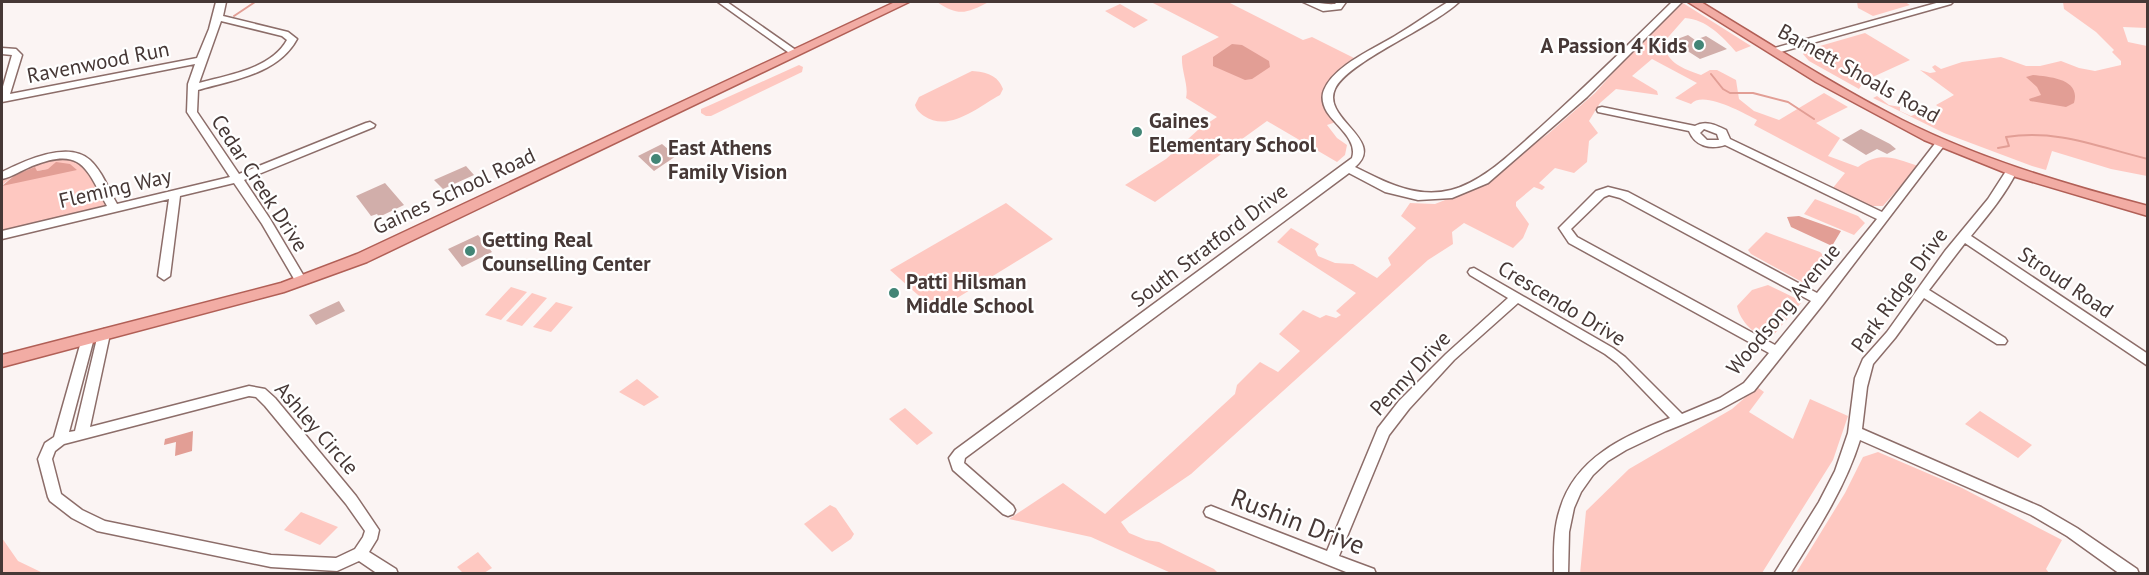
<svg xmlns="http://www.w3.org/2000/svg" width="2149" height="575" viewBox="0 0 2149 575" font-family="'PT Sans',sans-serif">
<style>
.green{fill:#fec8c1}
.water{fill:#e29e95}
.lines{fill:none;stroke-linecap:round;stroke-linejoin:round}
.stream{stroke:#e29e95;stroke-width:2}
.building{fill:#d1aeaa}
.minor-casing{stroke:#8c6d69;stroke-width:3}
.major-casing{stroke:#b15f56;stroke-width:3}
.minor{fill:#fff;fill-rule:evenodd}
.major{fill:#f2aca4;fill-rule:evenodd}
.poi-dot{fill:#428576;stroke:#fff;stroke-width:2}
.labels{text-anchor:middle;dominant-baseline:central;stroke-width:4.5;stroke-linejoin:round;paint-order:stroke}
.poi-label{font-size:21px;font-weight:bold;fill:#463836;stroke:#fff;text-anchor:start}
.street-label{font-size:21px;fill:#463836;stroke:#fff}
.near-street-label{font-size:26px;fill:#463836;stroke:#fff}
</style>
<rect width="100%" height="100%" fill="#fbf4f3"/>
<!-- green -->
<path class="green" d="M937,2H989C967,13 959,17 937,2Z
M1151,2H1228L1303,40L1312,37L1358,60C1338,73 1329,77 1322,101L1336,122L1327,125L1337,138L1347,145L1345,155L1337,162L1267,121L1155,202L1125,185L1166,159L1199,129L1217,117L1186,98C1189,85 1181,71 1182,56L1219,37Z
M1857,2H1905L1910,5L1873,16L1858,8Z
M2063,2H2147V28L2123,27L2128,42L2147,46V176L2111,169L2052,151L2046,170L2032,166L1944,133L1873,98L1877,96L1889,105L1900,107V111L1911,116L1919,113L1927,117L1943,110L1936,105L1954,95L1920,70L1930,73L1936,72L1932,67L1935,65L1941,69L1962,62L2001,57L2026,66H2040L2061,61L2079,68L2095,71L2121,65V61L2112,52L2114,50L2096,32L2064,9Z
M1683,3L1751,46L1736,52C1723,37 1706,19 1685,18L1663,43C1668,64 1682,68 1701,75L1710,70H1717L1736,80L1739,99L1754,111L1779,120L1824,93L1848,107L1816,123L1840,138L1828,156L1858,167C1880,151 1894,158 1918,166L1883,206H1870L1832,189L1845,173L1754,125L1757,120C1743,113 1703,90 1691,104L1675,98L1697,83L1652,59L1632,76L1657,91L1658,95L1616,89L1600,103L1589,121L1598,133L1589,141L1587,162L1574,173L1555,168L1539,183L1545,187L1542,190L1534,187L1516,202V206L1529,224L1523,238L1513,248L1464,223L1452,232L1453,244L1428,260L1191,474L1121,522L1129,533L1146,540L1159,542L1214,569L1218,573H1171L1091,537L1009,519L1063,483L1105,514L1235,394L1237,385L1260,362L1278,372L1300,351L1279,334L1303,310L1320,318L1326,315L1336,318L1341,315L1336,311L1356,293L1277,242L1291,228L1319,244L1315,249L1318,256L1335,263L1353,264L1377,278L1391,265L1388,258L1416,228L1401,216L1410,203L1435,204L1470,190L1548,134L1595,93L1634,49Z
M1120,4L1148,20L1134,28L1105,11Z
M1865,33L1910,60L1864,81L1859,89L1809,61L1803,54L1806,50Z
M799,65L803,67L802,72L711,116H706L701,113V109L708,106Z
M972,71C986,72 998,75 1003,89L1000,95C978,107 949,133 924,116C919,112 917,111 915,105L919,97Z
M57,159H71L83,165L106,204L102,207L2,230V186L48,169L15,175L2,185V179L35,163Z
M1815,199L1858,216L1865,223L1854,235L1804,214Z
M1006,203L1053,239L936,311L890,270Z
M1766,232L1820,252L1825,257L1821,269L1812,281L1802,282L1751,254L1748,250Z
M1768,285L1799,300L1801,303L1771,338C1755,337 1740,321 1737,306L1752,290Z
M511,287L527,292L501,320L485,315Z
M532,293L547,298L522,326L506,321Z
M556,302L573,307L551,332L533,327Z
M637,379L659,397L644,406L619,392Z
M1757,387L1764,392L1749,412L1793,439L1810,399L1848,416L1833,460L1762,573L1580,574L1586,511L1629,469L1732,409Z
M905,408L933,433L917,445L889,419Z
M1980,411L2032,445L2018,458L1965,424Z
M1878,452L1962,488L2062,540L2046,569L2049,573H1796L1845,493L1863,457Z
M830,505L836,508L854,534L851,539L832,552L804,524Z
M301,512L338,527L320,545L284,530Z
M2,538L18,561L43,573H2Z
M478,552L492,568L484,573H463L457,567Z"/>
<!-- water -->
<path class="water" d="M1232,44L1242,45L1269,61L1270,67L1252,79L1245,80L1213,66V57Z
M2033,75C2051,77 2081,79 2074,103L2066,107L2030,101L2029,99L2041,95L2037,87L2026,77Z
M56,162L70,164L77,170L2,186L15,175L35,167L37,171L48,169Z
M1799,216L1841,231L1832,246L1791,227L1787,217Z
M193,431L192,451L175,456L176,442L164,445L165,439Z"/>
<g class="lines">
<!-- stream -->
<path class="stream" d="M234,16L255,2
M1711,74L1723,89L1730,93H1753L1788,102L1814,119
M1998,148L2009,146L2006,137C2058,129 2098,147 2148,159"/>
</g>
<!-- building -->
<path class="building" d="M1688,35L1695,40L1706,36L1727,49L1700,59L1672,41Z
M1861,129L1890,144L1896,149L1887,154L1877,149L1866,155L1842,140Z
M662,144L676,156L654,171L638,156Z
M466,166L474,175L443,189L434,180Z
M385,183L404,205L379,217L377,214L371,216L356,196Z
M478,235L492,252L462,267L448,249Z
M339,301L345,311L316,325L309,315Z"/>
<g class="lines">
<!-- minor casing -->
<g class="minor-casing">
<path id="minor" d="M216,2H226L223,16L288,32L297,39C278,74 233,80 198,90L197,112L239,174L366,123L370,122L375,125L374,127L244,180L270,219L305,278L307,281L305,284H297L262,224L234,183L180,196L170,276L164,280L158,276L169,199L2,239V231L107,206C86,168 82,146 32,166C22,170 12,177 2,179V172C24,161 68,140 90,160C102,171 109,190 117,204L230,177L187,112L188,84L195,64L2,102V90L12,55L2,54V48L16,49L22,55L10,94L197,58L209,29ZM221,21L282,36L287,40C271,69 228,75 199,83Z
M718,2H727L800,53L795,56L792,55Z
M1303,2C1314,1 1324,5 1335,4L1337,2H1346L1341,9L1323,11Z
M1448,2H1459C1433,27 1347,62 1335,89C1321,119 1387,140 1355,167C1385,182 1416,199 1451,190C1482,182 1509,155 1533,134C1581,91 1626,47 1672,2H1682L1587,97L1488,183L1452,198L1418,200L1385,192L1349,173L965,458L964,463L1013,506L1015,510L1013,514L1008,516L1003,514L953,470L949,458L955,450L1352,158C1358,140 1336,126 1327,112C1323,105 1321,97 1324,90C1334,65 1376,48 1398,34C1415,24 1431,12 1448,2Z
M1940,2H1953L1951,4L1777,53L1774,54L1769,51L1771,49Z
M1602,107L1695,126C1705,120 1716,125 1726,130L1730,139L1882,212L1937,141H1945L1946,143L1824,303L1754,391L1721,409L1666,431L1626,450L1608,461L1593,475L1581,492L1574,508L1569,532L1568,574H1554C1554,552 1553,530 1560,509C1575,458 1624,436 1670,418L1617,363L1605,354L1518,303L1454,360L1409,409L1389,435L1339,556L1374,569L1376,574H1351L1206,516L1204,512L1206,508L1211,506L1327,551L1378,428L1399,401L1446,354L1508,298L1470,275L1468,272L1470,269L1474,268L1613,348L1625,357L1682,414L1720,398L1744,383L1769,353L1569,243L1559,228L1596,191L1608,187L1628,192L1817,293L1877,219L1725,145C1710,150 1695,146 1689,131L1598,112L1597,110L1598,108ZM1704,129L1717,134L1719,140H1707L1700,133ZM1609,195L1620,198L1811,301L1775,345L1577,237L1571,229L1604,197Z
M2012,167L2017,171C2005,195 1988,215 1971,236L2148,354V366L1965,243L1929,290L2005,338L2007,341L2005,344H1997L1924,298L1895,338L1873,364L1867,387L1862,429L2041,507L2077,528L2137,569L2139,574H2120L2067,536L2031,515L1860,440C1845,488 1817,531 1790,574H1774L1819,502L1835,471L1848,433L1855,378L1863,359L1887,332L1945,251L1988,199L2008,168Z
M104,329L108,331L110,334L90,427L249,386L265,389L275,398L356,496L379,530L377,539L369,552L396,569L398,574H378L359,561L337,571L271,567L97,531L72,518L50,501L48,497L38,459L45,443L54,437L82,338L84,335H92L94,338L69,432L75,431L98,334L100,331ZM249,396L256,397L265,406L346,504L365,531L363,537L355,549L336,558L271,555L105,521L82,510L61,494L52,459L55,451L64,444Z"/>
</g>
<!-- major casing -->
<g class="major-casing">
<path id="major" d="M895,2H909L367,262L284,292L2,367V355L281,283L357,254Z
M1688,2H1701C1767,42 1833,85 1902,120C1980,159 2064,184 2148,206V216L2016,177L1924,140L1816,82Z"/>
</g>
<!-- minor -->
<use href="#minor" class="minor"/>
<!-- major -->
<use href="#major" class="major"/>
</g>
<!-- markers -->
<g class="poi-dot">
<circle cx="1699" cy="45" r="6"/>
<circle cx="1137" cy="132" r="6"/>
<circle cx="656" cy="159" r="6"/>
<circle cx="470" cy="251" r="6"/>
<circle cx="894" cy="293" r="6"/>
</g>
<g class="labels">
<!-- poi labels -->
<g class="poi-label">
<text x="1687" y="45" text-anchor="end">A Passion 4 Kids</text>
<text x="1149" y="120">Gaines<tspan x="1149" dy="24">Elementary School</tspan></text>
<text x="668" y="147">East Athens<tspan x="668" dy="24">Family Vision</tspan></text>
<text x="482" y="239">Getting Real<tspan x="482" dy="24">Counselling Center</tspan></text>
<text x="906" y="281">Patti Hilsman<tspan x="906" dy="24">Middle School</tspan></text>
</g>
<!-- street labels -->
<g class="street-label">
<text transform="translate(98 62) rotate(-11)">Ravenwood Run</text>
<text transform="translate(1859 73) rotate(29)">Barnett Shoals Road</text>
<text transform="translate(260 183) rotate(57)">Cedar Creek Drive</text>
<text transform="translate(115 188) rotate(-13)">Fleming Way</text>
<text transform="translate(454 191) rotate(-25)">Gaines School Road</text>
<text transform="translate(1209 245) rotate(-37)">South Stratford Drive</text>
<text transform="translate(2066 282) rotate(34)">Stroud Road</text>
<text transform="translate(1899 290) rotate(-54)">Park Ridge Drive</text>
<text transform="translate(1562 303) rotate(31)">Crescendo Drive</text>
<text transform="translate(1783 309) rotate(-50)">Woodsong Avenue</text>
<text transform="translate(1410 373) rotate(-47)">Penny Drive</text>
<text transform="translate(317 428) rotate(49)">Ashley Circle</text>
</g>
<!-- near-street labels -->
<g class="near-street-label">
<text transform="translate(1298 521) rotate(21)">Rushin Drive</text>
</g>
</g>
<!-- border -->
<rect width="2149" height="575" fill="none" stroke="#463836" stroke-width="6"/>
</svg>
